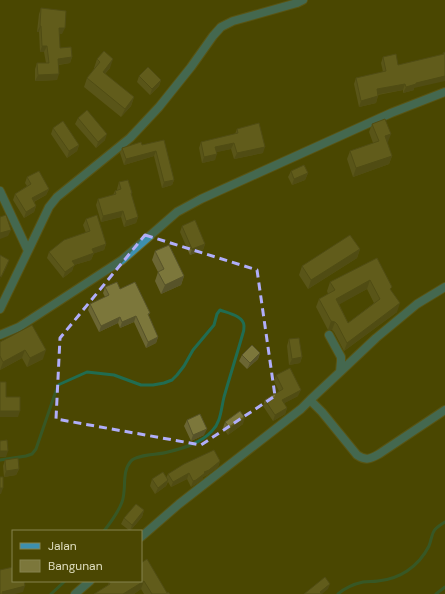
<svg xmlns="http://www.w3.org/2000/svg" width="445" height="594" viewBox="0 0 445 594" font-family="'DM Sans',sans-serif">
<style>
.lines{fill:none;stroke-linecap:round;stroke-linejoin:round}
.stream{stroke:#216c51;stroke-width:3}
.minor-casing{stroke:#696528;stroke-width:10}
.minor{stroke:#3d90ae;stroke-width:8}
.wall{fill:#6b6633;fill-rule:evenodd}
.shaded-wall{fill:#575329}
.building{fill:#7c773b;stroke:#575329;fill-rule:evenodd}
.marked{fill:none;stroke:#b0aefa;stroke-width:3;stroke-dasharray:8 5;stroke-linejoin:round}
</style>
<rect width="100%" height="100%" fill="#4b4702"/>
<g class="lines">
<!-- stream -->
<path class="stream" d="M0,460L26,456L32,454L36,449L58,385L87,372L114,375L141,385H153L164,383L172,380L177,375L184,366L193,350L214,325L217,314L220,310C228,313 244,316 244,326C244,328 244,331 243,333C237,354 230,376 224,397C221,409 221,422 212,431C201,443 184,448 168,452C159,455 137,454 131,461C121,472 127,489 122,502C118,513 111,522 104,531
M51,594L65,581
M338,594C345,588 354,584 363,582C368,581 373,582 378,581C389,580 398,577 407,571C416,565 424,556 429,546C434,532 430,531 445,522
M436,594L445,587"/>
<!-- minor casing -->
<g class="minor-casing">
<path id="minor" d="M0,191L28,251L0,309
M28,251L49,207L57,197L130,138L159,107L191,67L213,36L221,27L233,21L297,3L303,0
M0,335L19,327L122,260L177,212L201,199L391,113L445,92
M340,372L376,338L417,304L445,287
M310,400L340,372L341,361V357L329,335
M141,537L179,504L301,409L310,400L322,412L357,455C366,461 370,459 379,454L445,410
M75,594L90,581"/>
</g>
<!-- minor -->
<use href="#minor" class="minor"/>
</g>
<!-- wall -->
<path class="wall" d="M41,8L62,34H59L60,48L72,57L70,63L59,65L57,80L35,81V69L37,63H46L44,52H40L39,32H37L39,14Z
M445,52L414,88V90L403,93V90L378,95L376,103L359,107L354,84L356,78L383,72L381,63L383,57L398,65L442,55L443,53Z
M97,59L110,68L105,74L134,97L131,106L121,117L84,87L87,78L95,68H94Z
M139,76L161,80L159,86L150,95L137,82Z
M78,118L105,140L96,148L75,124Z
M372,124L388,142H387L392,156L389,164L353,177L347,159L350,151L373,143L369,132Z
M53,128L79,145L77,151L67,158L51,134Z
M237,129L263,153L234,159L231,149L216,152L215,160L202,163L199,148L201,142L235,134Z
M164,140L174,180L172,185L162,188L154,156L124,165L120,153L122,148L142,145Z
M291,171L308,173L305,180L292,185L288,177Z
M27,177L49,189L46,195L34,202L36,206L34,212L24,218L13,200L15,194L27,186L25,183Z
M119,182L132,193L131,195L138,217L136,223L124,227L121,217L101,222L96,205L98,199L113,195L115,191L117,190V189Z
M86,219L106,244L104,250L94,253L91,260L74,265L72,271L63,278L47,258L49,252L86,233L83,225Z
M182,226L205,244L203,250L190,255L180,232Z
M360,249L357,258L308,289L299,275L302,266Z
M155,251L184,276L181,285L161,294L155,281L158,272L152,260Z
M377,258L391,291L397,312L344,351L334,332L332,330H328L316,307L319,299L328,294L327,291L330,282ZM367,289L374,303L348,323L339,304Z
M105,287L120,289L150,313L148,316L158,337L156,343L146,348L134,322L120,328L118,323L99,332L88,310L90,304L105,297L103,293Z
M32,325L43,359L27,367L22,358L0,370V342Z
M289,339L302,357L300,363L289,365L287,346Z
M260,353L258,359L247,369L239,361L242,355Z
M276,375L298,396L284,403L287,408L285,414L273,421L263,406L265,400L279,391L274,381Z
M187,420L204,435L191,441L184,426Z
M225,422L243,424L228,435L223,428Z
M5,460L19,469L16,475L4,477L3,466Z
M220,461L218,467L207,475L203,477V479L191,487L187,479L171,487L168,482L166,486L155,494L150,486L152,479L166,478L168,474Z
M144,510L142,517L130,531L121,524L124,518Z
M141,563L167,593L170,594H144L141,589L134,594H94L108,585L109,582Z"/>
<!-- shaded-wall -->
<path class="shaded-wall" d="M40,26H41L39,32H37Z
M59,28H65L62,34H57Z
M42,46H47L44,52H40Z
M72,57L70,63L56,65L58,59Z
M113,59L110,68L99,80L103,72Z
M59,74L57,80L35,81L38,75Z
M445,76V81L414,88V90L403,93L406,87L416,83Z
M161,80L159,86L150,95L152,89Z
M405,84L403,90L374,95L377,89Z
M378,96L376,103L359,107L361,101Z
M134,97L131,106L121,117L125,109Z
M107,134L105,140L96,148L98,142Z
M391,134L388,142L382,144L385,136Z
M234,143L231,149L213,153L215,147Z
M79,145L77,151L67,158L69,151Z
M265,147L263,153L234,159L237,153Z
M156,151L154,156L124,165L126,159Z
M217,154L215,160L202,163L204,157Z
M392,156L389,164L353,177L356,168Z
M308,173L305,180L292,185L294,179Z
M174,180L172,185L162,188L164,182Z
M49,189L46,195L29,204L32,198Z
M36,206L34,212L24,218L26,212Z
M123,211L121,217L101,222L103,216Z
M138,217L136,223L124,227L126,221Z
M11,230L8,236L0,239V233Z
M106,244L104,250L90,255L92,249Z
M205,244L203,250L190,255L192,249Z
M360,249L357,258L308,289L311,280Z
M94,253L91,260L74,265L72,271L63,278L65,272L72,261Z
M9,260L7,266L0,280L1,277Z
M184,276L181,285L161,294L165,285Z
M370,280L367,289L333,308L336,299Z
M400,303L397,312L344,351L347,343Z
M136,316L134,322L120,328L122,322Z
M120,317L118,323L99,332L101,326Z
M331,321L335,322L332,330H328Z
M158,337L156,343L146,348L148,342Z
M25,350L22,358L0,370L3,362Z
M46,350L43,359L27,367L30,358Z
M260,353L258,359L247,369L250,363Z
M302,357L300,363L289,365L292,359Z
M301,390L298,396L279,406L282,400Z
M287,408L285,414L273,421L275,415Z
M0,411H20L18,417H0Z
M245,418L243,424L228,435L230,428Z
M207,429L204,435L191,441L193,435Z
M0,451H8L6,457H0Z
M220,461L218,467L207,475L203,477V479L191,487L193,481L204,472Z
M19,469L16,475L4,477L6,471Z
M189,473L187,479L171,487L173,482Z
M168,480L166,486L155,494L158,488Z
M0,488H3L1,494H0Z
M144,510L142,517L130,531L132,525Z
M144,581L141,589L134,594H123Z
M330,584L328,589L322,594H319L320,592Z
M25,586L23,592L15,594H1L2,592Z"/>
<!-- building -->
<path class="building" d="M41,8L66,11L65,28H59L60,48L71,47L72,57L58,59L59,74L38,75L37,63H49L47,46H42L41,26H40Z
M104,51L113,59L103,72L134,97L125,109L87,78L100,62L97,59Z
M445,52V76L416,83V84L406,87L405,84L377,89L378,96L361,101L356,78L386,71L383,57L396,54L398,65L444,54L443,53Z
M148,67L161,80L152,89L139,76Z
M87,110L107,134L98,142L78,118Z
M385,119L391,134L385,136L392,156L356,168L350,151L379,141L372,124Z
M63,121L79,145L69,151L53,128Z
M259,123L265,147L237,153L234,143L215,147L217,154L204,157L201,142L238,133L237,129Z
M164,140L174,180L164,182L156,151L126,159L122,148L141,142L142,145Z
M304,165L308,173L294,179L291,171Z
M39,171L49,189L32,198L36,206L26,212L15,194L31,184L27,177Z
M128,180L132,193H131L138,217L126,221L123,211L103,216L98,199L116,194L115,191L121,189L119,182Z
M6,215L11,230L0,233V217Z
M97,215L106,244L92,249L94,253L72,261L75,265L65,272L49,252L64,240L90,231L86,219Z
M195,220L205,244L192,249L182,226Z
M350,235L360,249L311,280L302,266Z
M169,245L184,276L165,285L158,272L164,269L155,251Z
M0,255L9,260L1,277L0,276Z
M377,258L392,287L390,289L400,303L347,343L337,324L335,322L331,321L319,299L335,290L330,282ZM370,280L380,299L348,323L336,299Z
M117,282L120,289L135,282L150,313L148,314L158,337L148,342L136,316L122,322L120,317L101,326L90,304L109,295L105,287Z
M32,325L46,350L30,358L25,350L3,362L0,356V342Z
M299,338L302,357L292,359L289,339Z
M252,345L260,353L250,363L242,355Z
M290,368L301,390L282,400L287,408L275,415L265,400L283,389L276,375Z
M0,382H6V397H20V411H0Z
M240,411L245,418L230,428L225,422Z
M200,414L207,429L193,435L187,420Z
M7,440L8,451H0V441Z
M214,450L220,461L209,470L204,472L205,473L196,480L193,481L189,473L173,482L168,474L184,464Z
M18,458L19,469L6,471L5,460Z
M163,472L168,480L158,488L152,479Z
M0,477H3V488H0Z
M136,504L144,510L132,525L124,518Z
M147,559L167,593L168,592L170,594H152L144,581L123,594H94L110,584L109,582L111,581H141V563Z
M13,567V581H24L25,586L2,592L3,594H0V570Z
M325,577L330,584L320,592L321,593V594H304Z"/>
<!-- marked area -->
<path d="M0 0H445V594H0ZM145,235L257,270L275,396L201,445L56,419L60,338Z" fill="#4b4702" fill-opacity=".55" fill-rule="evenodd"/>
<path class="marked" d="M145,235L257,270L275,396L201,445L56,419L60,338Z"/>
<!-- legend -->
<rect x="12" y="530" width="130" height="52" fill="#4b4702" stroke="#86834e"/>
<rect x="20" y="543" width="20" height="6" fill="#3d90ae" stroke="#86834e"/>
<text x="48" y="550" font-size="12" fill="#dfdebf">Jalan</text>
<rect x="20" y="560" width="20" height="12" fill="#7c773b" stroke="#86834e"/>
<text x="48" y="570" font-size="12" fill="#dfdebf">Bangunan</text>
</svg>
